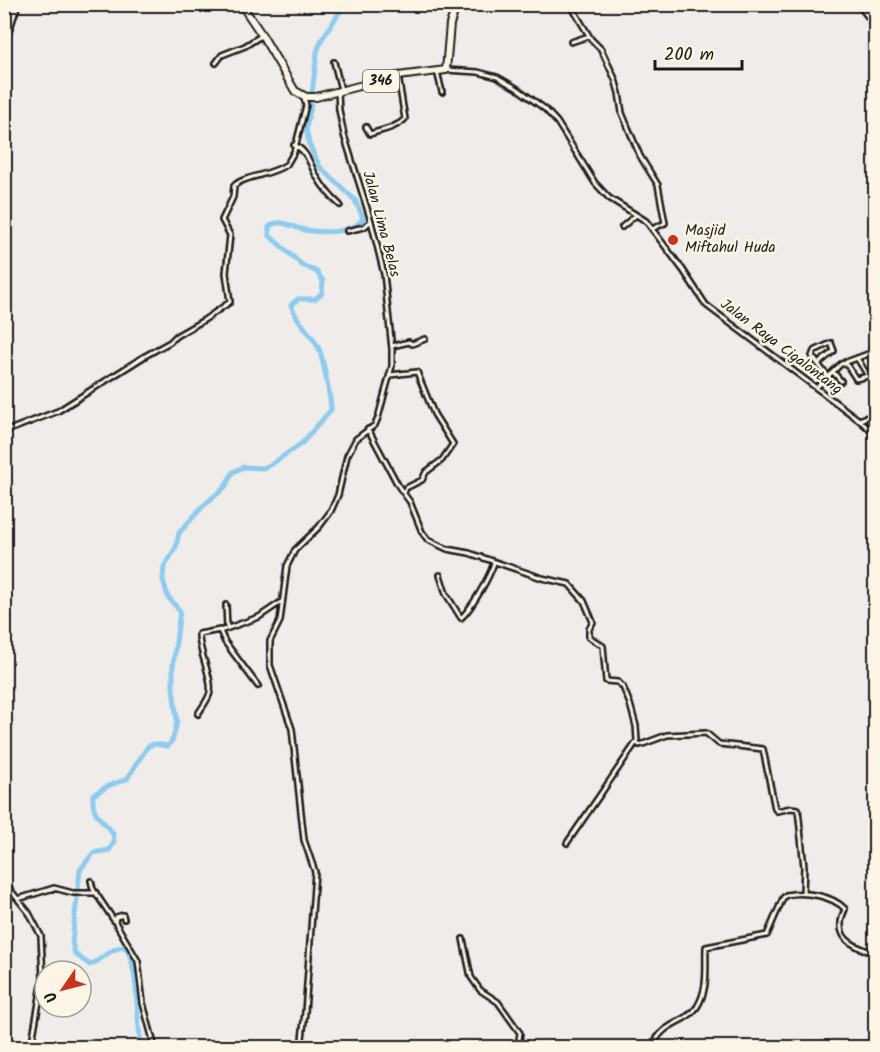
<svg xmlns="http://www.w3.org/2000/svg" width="880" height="1052" viewBox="0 0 880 1052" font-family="Kalam,sans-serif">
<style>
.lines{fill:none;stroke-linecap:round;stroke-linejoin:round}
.river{stroke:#8fcbef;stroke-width:5}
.minor-casing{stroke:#1c1c1c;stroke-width:8}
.secondary-casing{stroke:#1c1c1c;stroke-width:10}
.primary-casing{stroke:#1c1c1c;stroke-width:10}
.minor{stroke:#fcf5e5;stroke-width:3}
.secondary{stroke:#fcf5e5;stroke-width:5}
.primary{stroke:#fcf5e5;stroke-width:6}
.poi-dot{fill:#c8321e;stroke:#fcf5e5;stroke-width:2}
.labels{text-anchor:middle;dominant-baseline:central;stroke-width:5;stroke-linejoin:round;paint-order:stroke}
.shield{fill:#fcf5e5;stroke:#5f5d58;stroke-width:1.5}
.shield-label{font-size:14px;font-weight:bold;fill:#1c1c1c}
.street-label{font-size:15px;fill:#1c1c1c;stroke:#fcf5e5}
.poi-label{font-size:15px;fill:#1c1c1c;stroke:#fcf5e5;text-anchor:start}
</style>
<rect width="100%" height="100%" fill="#efece9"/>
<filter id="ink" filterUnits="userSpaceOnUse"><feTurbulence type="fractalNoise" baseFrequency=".0167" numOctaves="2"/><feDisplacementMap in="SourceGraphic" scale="12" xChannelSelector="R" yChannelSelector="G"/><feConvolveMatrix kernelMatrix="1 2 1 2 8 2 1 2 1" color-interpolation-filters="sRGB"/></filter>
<g filter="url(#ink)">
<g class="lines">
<!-- river -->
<path class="river" d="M142,1048C135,1022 140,966 125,947C110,947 103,960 90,965L75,954L72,942L80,870L93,853L109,850L114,843L113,834C102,818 91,816 93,795L108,786L127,779L148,746L154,744L168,746L173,739L177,721L173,688V666L180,611L168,597L163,580L164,567L176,547L179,533L203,506L225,487L233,472L243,467L263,468L272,464L302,443L331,410C331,400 323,359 319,349C312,333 296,322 291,305L298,299H315L322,293L323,281L317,272L302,265L269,235V227C281,217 292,228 305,230C321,233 354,234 363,218L355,200L320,167L309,144L306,128L310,110L317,52L322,39L345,4"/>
<!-- minor casing -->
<g class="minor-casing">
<path id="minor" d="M570,4L591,39L601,49L615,79L619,93L622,113L640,156L658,185L665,223L652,229
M858,4L876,27
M62,5L65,6L69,4
M571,42L589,36
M334,62L341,90
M216,63L222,55L245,46L261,36
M446,70L478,72L497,77L518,89L545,109L557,122L595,183L609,198L646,221L683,270L706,305L859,420L876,435
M437,71L442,92
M366,127L370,134C382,130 396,128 405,119L398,76
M294,145C308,151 310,165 317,177C323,187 331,197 340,205
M622,227L636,215
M347,231L364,227L371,221
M392,346L409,342L412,344L425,339
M869,354L876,366
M857,358L868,376L876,370
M845,362L856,379L868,376
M818,364L834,351L831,343L814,351L812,356L828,377
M833,372L841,381
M390,375L417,372L434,414L453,444L442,460L426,472L422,480L406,488L404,493
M816,388L841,364L876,351
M859,420L876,414
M368,429L399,487L410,502L422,532L428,540L447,549L469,553L542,578L569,584L584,601L593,622L589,629V637L603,646L606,681L618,682L623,687L630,704L636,726L637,741L567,843
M4,432L58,411L145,356L170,342L176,336L204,320L230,302L226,273L230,235L222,220L233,197L234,186C242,176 274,175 287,164L294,152L306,105L304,98
M440,575L446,594L461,618C472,608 489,578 494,563
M226,605L227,628
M258,686L225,642L220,631L259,617L281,602
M198,714C202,707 209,699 210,692C213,678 198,651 199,634L220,630
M636,742L639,745L643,744L667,735L706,733L719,744L763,749L775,809L777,811L791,808L798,809L804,867L803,893
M91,881L93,889L115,922
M4,882L29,913L41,936L43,979L31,1048
M18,899L54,888L73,893H96
M124,919L123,915L116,917L115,922L138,961L143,1003L155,1048
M463,939L471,977L480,990L498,1002L520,1033L519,1040L513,1048
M519,1040L527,1048
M301,1048L305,1012L315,872L304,840L292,729L270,665V641L280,621L287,566L295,550L319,527L331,511L338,495L347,456L356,439L375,425L378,418L392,366V349L384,274L371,221L344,135L339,110L338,93
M652,1048C662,1021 686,1024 697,1007C709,988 705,967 706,947L767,935L783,898L786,895C803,891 832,895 845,909C832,938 851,945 876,954"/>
</g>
<!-- secondary casing -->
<g class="secondary-casing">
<path id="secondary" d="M4,43L17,4"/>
</g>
<!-- primary casing -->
<g class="primary-casing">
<path id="primary" d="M241,4L262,35L295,91L306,97H316L398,76L446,70L450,24L457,4"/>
</g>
<!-- minor -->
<use href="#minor" class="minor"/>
<!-- secondary -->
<use href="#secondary" class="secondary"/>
<!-- primary -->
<use href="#primary" class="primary"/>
</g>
</g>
<!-- markers -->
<circle class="poi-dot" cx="673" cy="240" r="6"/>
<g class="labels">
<!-- shield labels -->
<rect class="shield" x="363" y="70" width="36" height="22" rx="4.5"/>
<g class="shield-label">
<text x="381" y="81">346</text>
</g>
<!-- street labels -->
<g class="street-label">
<text transform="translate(381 224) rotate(75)">Jalan Lima Belas</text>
<text transform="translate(781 347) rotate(37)">Jalan Raya Cigalontang</text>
</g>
<!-- poi labels -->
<g class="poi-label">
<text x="685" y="231">Masjid<tspan x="685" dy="17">Miftahul Huda</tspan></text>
</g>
</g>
<!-- margin -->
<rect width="880" height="1052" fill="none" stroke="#fcf5e5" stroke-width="24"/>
<rect x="12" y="12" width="856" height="1028" fill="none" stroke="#1c1c1c" stroke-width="2" filter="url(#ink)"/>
<!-- north arrow -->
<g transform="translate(63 989) rotate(235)"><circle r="28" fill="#fcf5e5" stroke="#a29e95" stroke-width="1.5"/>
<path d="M0-4.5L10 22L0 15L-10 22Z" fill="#c8321e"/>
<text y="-9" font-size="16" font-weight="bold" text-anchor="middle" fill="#1c1c1c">U</text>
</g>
<!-- scale -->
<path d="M655 60v9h87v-9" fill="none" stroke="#1c1c1c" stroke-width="3"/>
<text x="664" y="60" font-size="18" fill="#1c1c1c" stroke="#fcf5e5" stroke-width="4.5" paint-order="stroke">200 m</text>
</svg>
